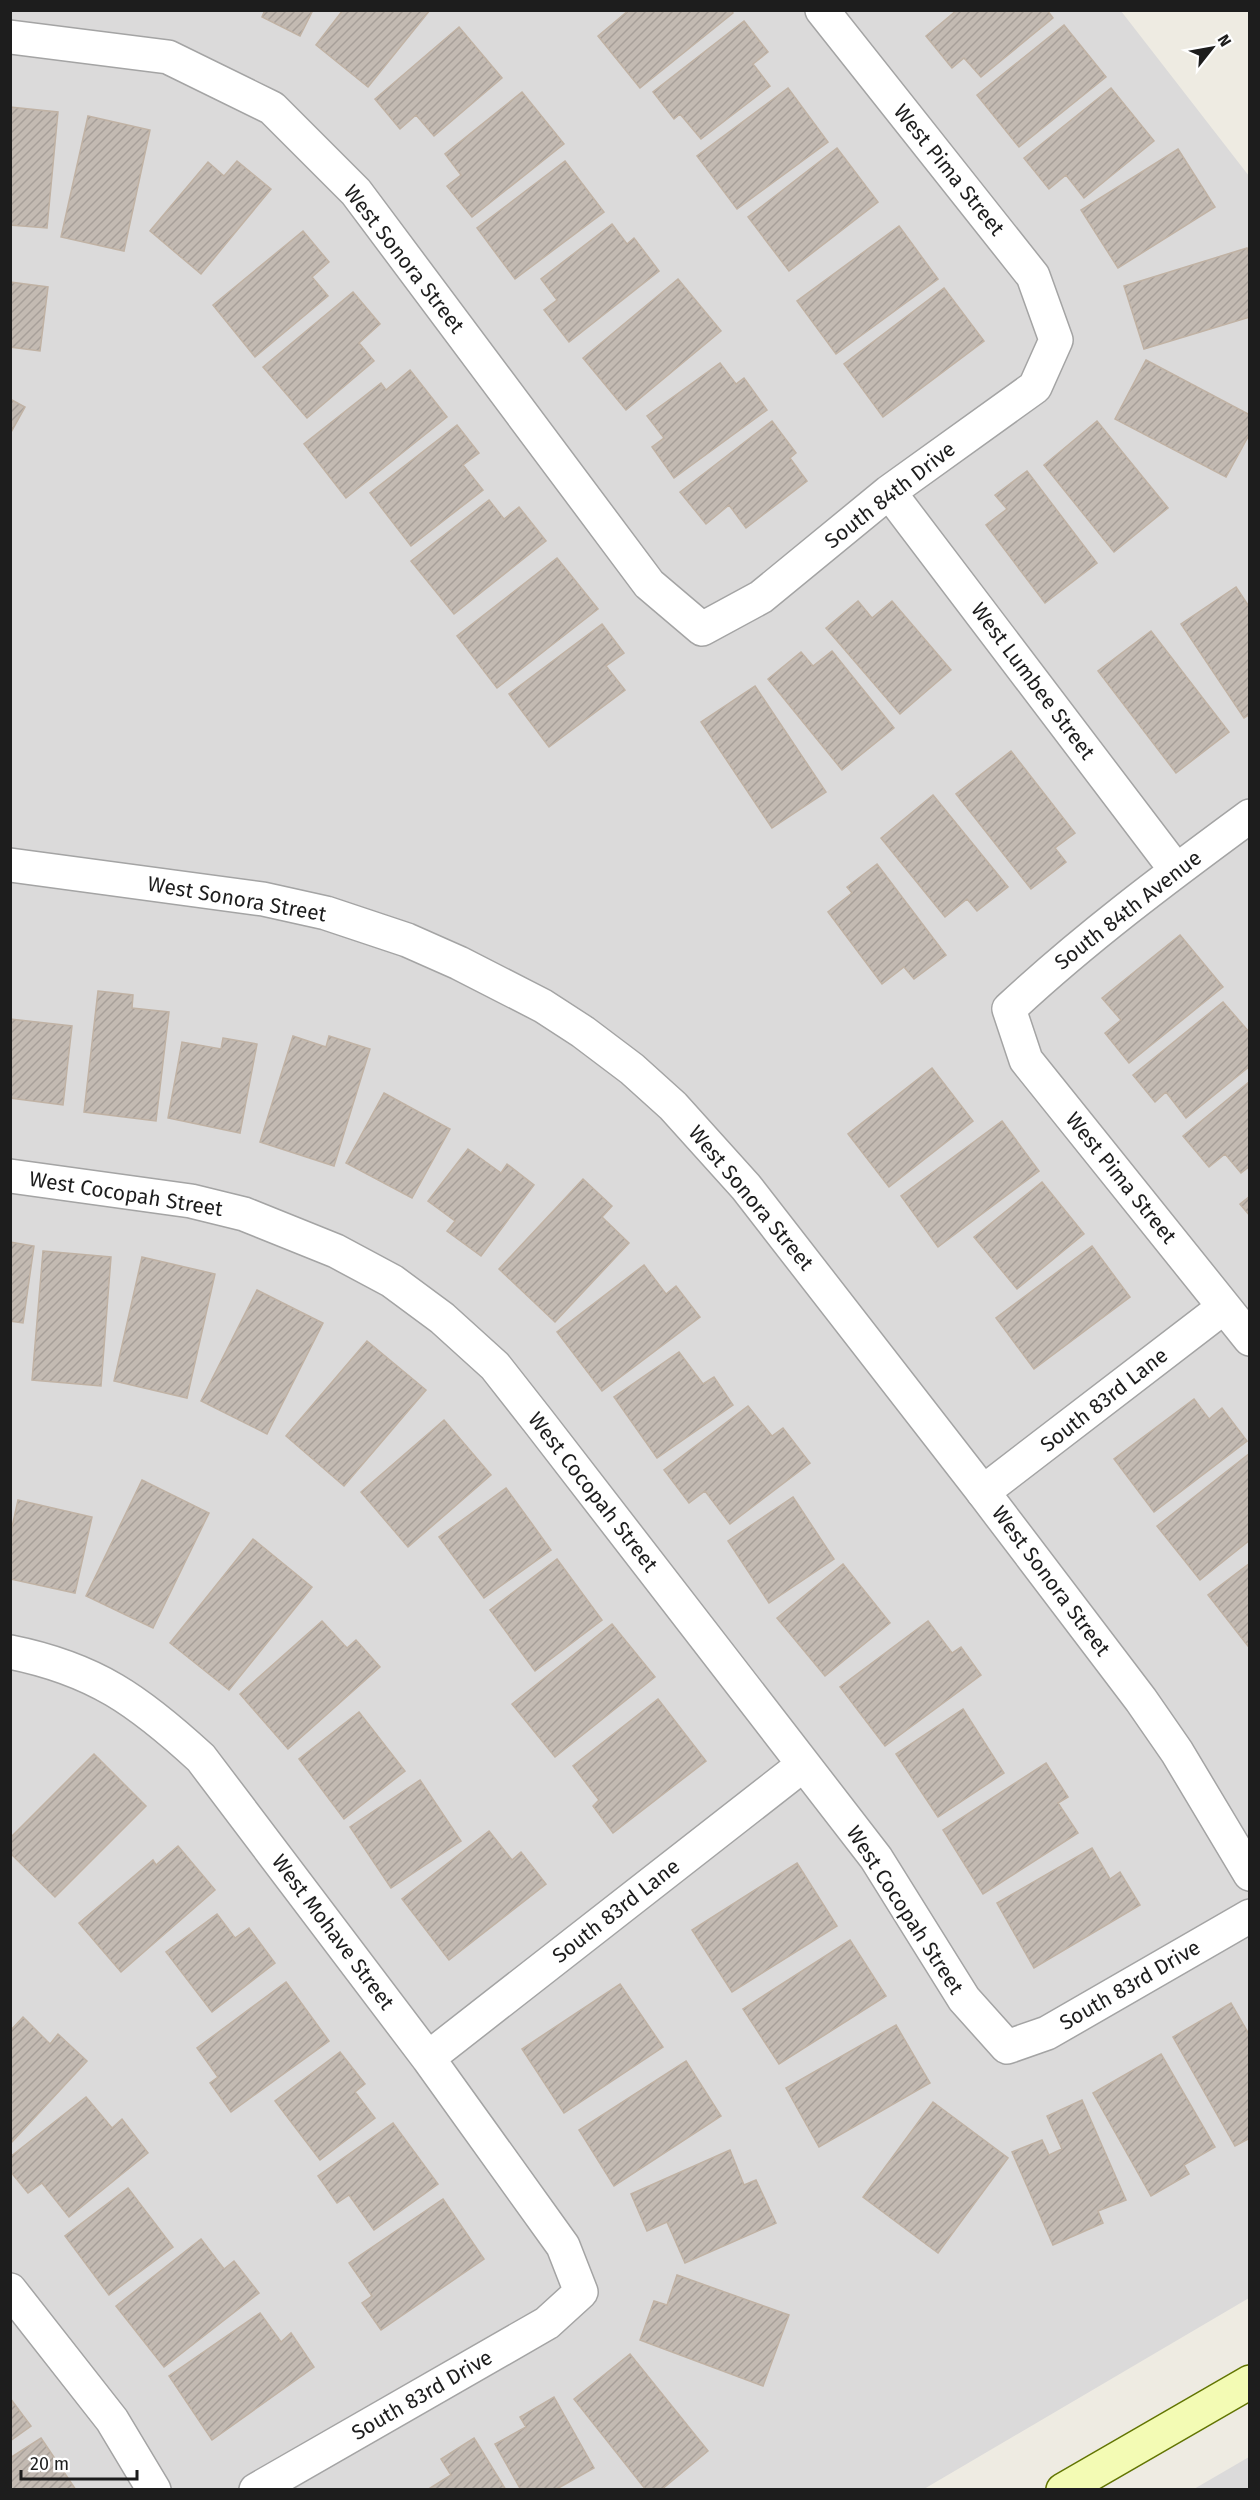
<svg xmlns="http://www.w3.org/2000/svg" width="1260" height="2500" viewBox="0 0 1260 2500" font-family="'Fira Sans',sans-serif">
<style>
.residential{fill:#dbdada}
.building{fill:url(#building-hatch);stroke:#c0b2a4;stroke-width:1.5}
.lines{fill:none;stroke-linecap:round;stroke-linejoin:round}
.minor-casing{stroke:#a4a4a4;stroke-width:36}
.tertiary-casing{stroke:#a4a4a4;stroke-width:36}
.secondary-casing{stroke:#627502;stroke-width:36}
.minor{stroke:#fff;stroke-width:33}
.tertiary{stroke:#fff;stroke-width:33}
.secondary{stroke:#f3fbb4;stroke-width:33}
.labels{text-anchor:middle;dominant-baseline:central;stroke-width:4.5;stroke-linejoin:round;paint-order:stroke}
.street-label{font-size:21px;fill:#1d1d1d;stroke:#fff}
</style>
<defs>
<pattern id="building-hatch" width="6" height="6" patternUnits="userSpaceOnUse" patternTransform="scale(1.5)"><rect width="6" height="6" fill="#c3bab2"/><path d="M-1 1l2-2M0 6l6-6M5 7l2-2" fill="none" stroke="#a79f99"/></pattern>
</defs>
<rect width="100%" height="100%" fill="#eeebe2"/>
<!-- residential -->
<path class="residential" d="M11,11H1121L1249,176V2298L924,2489L11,2490Z
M1249,2457V2489H1194Z"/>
<!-- building -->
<path class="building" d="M265,10H313L300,36L262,17Z
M343,10H430L368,87L316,45Z
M629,10H732L733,13L640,88L598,36Z
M957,10H1047L1053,18L981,77L964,58L952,68L926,36Z
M744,21L768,52L753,64L770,86L701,139L680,114L674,119L653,92Z
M1064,25L1106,77L1019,147L977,95Z
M459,27L502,78L434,136L416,115L400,129L375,99Z
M788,88L828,142L737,209L697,156Z
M1111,88L1154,141L1084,198L1066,175L1049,189L1024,158Z
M522,92L564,144L472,217L447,186L461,175L445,154Z
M10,107L58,112L47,228L10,225Z
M88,116L150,130L124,251L61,237Z
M837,148L878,202L789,271L748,217Z
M1178,149L1215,207L1118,268L1081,210Z
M237,161L271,189L201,274L150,231L208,162L224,176Z
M565,161L604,212L515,279L477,228Z
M612,224L627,244L634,238L659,271L569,342L544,310L557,300L541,279Z
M899,226L938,279L836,354L797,301Z
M303,231L329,262L312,277L328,296L255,357L213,305Z
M1247,248L1250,256V317L1144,349L1124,286Z
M678,279L721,331L626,410L583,358Z
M10,282L48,287L40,351L10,347Z
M944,288L984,341L883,417L844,364Z
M353,292L380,324L359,343L374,361L307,418L263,367Z
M1146,360L1250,415V433L1226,477L1115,419Z
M720,363L736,384L744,378L767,410L674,478L652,447L664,438L647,416Z
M410,370L447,417L346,498L304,444L381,383L386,390Z
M10,399L25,407L10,434Z
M772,421L796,453L790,458L807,481L746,528L729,505L706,524L680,492Z
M1097,421L1168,508L1114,552L1044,465Z
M457,425L479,453L463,465L483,490L411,546L370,493Z
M1027,471L1097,563L1045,603L986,525L1007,509L995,495Z
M489,500L504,519L519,507L546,541L454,614L411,561Z
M557,558L598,609L497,688L457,636Z
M1236,587L1250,608V714L1244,718L1181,624Z
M858,601L872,618L892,601L951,670L900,714L826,628Z
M602,624L624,653L606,666L625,690L549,747L509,694Z
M1151,631L1229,732L1176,773L1098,671Z
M832,651L894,728L842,770L768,679L801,652L813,666Z
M755,686L826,792L772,828L701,722Z
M1011,751L1075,833L1055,848L1066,862L1031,889L956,794Z
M933,795L1008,887L977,911L967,899L945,917L881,838Z
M877,864L946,955L914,979L904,967L882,984L828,912L852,893L847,887Z
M1180,935L1223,987L1129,1063L1105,1033L1121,1020L1102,998Z
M98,991L133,995L132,1008L169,1012L156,1121L84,1112Z
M1223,1002L1250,1033V1066L1186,1118L1166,1092L1155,1102L1133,1075Z
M10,1019L72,1026L63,1105L10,1098Z
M293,1036L326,1047L329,1036L370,1049L334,1166L260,1142Z
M223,1038L257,1044L240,1133L168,1118L182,1042L221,1049Z
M932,1068L973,1121L889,1187L848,1134Z
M1250,1081V1166L1241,1173L1225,1154L1209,1167L1183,1136Z
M384,1093L450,1129L412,1198L346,1163Z
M1002,1121L1039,1171L938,1247L901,1196Z
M468,1149L501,1173L507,1164L534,1185L481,1256L447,1231L455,1221L428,1201Z
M583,1179L612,1206L602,1217L629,1243L555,1322L499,1269Z
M1042,1182L1084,1234L1017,1289L974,1237Z
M1250,1196V1216L1240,1204Z
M10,1242L34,1246L23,1323L10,1321Z
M1092,1246L1130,1297L1034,1369L996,1318Z
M43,1251L111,1257L101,1386L32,1380Z
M142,1257L215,1274L187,1398L114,1381Z
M644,1265L666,1294L676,1286L700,1317L602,1391L557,1332Z
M257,1290L323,1323L267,1434L201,1401Z
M367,1341L426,1390L344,1486L286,1436Z
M679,1352L703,1384L714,1377L733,1405L657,1458L614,1397Z
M1194,1399L1209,1419L1222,1408L1247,1441L1154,1512L1114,1459Z
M748,1406L772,1436L783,1428L810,1463L730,1524L705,1491L689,1503L664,1470Z
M444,1420L491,1475L408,1547L361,1492Z
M1250,1453V1540L1200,1580L1157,1526Z
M142,1480L209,1513L153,1628L86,1596Z
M506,1488L551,1550L484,1598L439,1537Z
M793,1497L834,1559L769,1603L728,1541Z
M18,1500L92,1517L75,1593L10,1579V1536Z
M253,1539L312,1587L229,1690L170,1643Z
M557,1559L602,1620L535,1671L490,1610Z
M1250,1563V1645L1248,1646L1208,1595Z
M843,1564L890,1623L825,1676L777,1618Z
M322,1621L347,1648L356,1640L380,1667L288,1749L240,1694Z
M928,1621L952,1653L961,1647L981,1675L885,1746L840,1687Z
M612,1624L655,1677L555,1757L512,1704Z
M658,1699L706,1761L613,1833L593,1806L599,1800L573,1766Z
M963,1709L1004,1773L938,1817L896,1754Z
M359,1712L405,1771L344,1819L299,1759Z
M94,1754L146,1806L55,1897L10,1853V1838Z
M1046,1763L1068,1797L1058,1803L1078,1833L983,1894L943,1830Z
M420,1780L461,1841L391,1888L350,1827Z
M489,1831L512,1860L521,1852L546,1884L449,1960L402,1899Z
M178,1846L215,1890L121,1972L79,1923L153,1860L156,1865Z
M1092,1848L1110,1879L1120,1872L1140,1905L1034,1968L997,1903Z
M797,1863L837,1926L732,1992L692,1930Z
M217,1914L235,1938L249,1928L275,1963L212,2012L166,1952Z
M850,1940L886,1996L779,2064L743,2009Z
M286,1982L329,2041L231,2112L210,2083L218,2077L197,2048Z
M620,1984L663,2047L564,2113L522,2049Z
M1231,2003L1250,2036V2138L1235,2146L1173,2037Z
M23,2017L50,2044L58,2034L87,2061L10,2144V2031Z
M896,2025L930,2083L819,2147L786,2088Z
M340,2052L365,2084L355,2092L375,2118L320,2160L275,2101Z
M1161,2054L1215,2147L1184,2165L1189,2174L1151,2196L1093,2093Z
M686,2061L721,2116L614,2186L579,2130Z
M86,2097L112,2128L122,2119L148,2153L69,2217L42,2183L28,2193L10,2171V2157Z
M1082,2100L1126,2200L1098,2211L1103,2223L1053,2245L1012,2152L1042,2140L1049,2155L1062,2149L1047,2116Z
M933,2102L1008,2158L938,2253L863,2197Z
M393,2123L438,2184L374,2230L349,2195L337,2203L318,2176Z
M730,2150L744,2185L756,2180L776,2223L685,2263L667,2222L647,2231L631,2194Z
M128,2188L173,2247L109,2295L65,2236Z
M443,2199L484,2259L381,2330L362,2303L372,2296L349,2263Z
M201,2239L224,2269L234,2261L259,2293L164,2367L116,2306Z
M677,2275L789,2315L763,2386L640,2340L654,2301L667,2305Z
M260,2313L281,2342L291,2333L314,2367L212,2440L169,2376Z
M630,2354L708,2451L661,2490H646L574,2399Z
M554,2397L594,2468L555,2490H521L495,2444L526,2427L520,2417Z
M10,2398L31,2426L10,2441Z
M41,2438L76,2490H10V2458Z
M474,2438L506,2490H427L451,2475L441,2459Z"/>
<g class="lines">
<!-- minor casing -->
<g class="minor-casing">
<path id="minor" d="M10,37L168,57L272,108L356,192L649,584L702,629L761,597L889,492L1035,387L1056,340L1033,276L822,10
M889,492L1176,870
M1250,816C1167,877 1084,939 1009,1009L1026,1060L1250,1339
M10,1176L191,1201L244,1214L336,1251L392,1281L442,1318L495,1366L539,1422L876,1858L964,1999L1007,2047L1047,2033L1250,1916
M983,1492L1224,1307
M10,1652C95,1669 139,1701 201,1758L428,2058L563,2246L581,2292L547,2323L256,2490
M428,2058L803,1765
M10,2290L112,2420L154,2490"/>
</g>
<!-- tertiary casing -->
<g class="tertiary-casing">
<path id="tertiary" d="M10,865L263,899L326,913L407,940L459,963L543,1006L583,1032L632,1069L673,1106L746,1187L983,1492L1141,1700L1177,1752L1250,1874"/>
</g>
<!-- secondary casing -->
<g class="secondary-casing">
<path id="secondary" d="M1063,2490L1250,2382"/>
</g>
<!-- minor -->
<use href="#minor" class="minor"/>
<!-- tertiary -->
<use href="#tertiary" class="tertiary"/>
<!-- secondary -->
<use href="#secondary" class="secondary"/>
</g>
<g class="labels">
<!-- street labels -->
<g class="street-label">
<text transform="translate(949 170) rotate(51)">West Pima Street</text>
<text transform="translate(404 259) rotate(52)">West Sonora Street</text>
<text transform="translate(890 495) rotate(-38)">South 84th Drive</text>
<text transform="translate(1033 681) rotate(53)">West Lumbee Street</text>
<text transform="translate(237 899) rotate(10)">West Sonora Street</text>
<text transform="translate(1128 910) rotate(-38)">South 84th Avenue</text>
<text transform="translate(1121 1178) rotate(51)">West Pima Street</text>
<text transform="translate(126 1194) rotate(9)">West Cocopah Street</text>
<text transform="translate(751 1198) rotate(50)">West Sonora Street</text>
<text transform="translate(1104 1400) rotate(-38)">South 83rd Lane</text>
<text transform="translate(593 1492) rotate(52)">West Cocopah Street</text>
<text transform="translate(1051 1581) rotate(53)">West Sonora Street</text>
<text transform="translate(905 1910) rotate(57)">West Cocopah Street</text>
<text transform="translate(616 1911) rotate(-38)">South 83rd Lane</text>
<text transform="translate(333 1932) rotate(53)">West Mohave Street</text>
<text transform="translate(1130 1985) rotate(-30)">South 83rd Drive</text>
<text transform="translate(422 2395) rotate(-30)">South 83rd Drive</text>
</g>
</g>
<!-- border -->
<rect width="1260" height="2500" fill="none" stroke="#1d1d1d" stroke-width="24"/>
<!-- north arrow -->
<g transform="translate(1212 48) rotate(59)" stroke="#ffffff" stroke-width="4.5" paint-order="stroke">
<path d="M0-4.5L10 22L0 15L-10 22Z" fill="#1d1d1d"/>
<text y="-9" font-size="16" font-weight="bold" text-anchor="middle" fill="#1d1d1d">N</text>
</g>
<!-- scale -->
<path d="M21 2470v9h116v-9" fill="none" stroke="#1d1d1d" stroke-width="3"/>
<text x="30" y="2470" font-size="18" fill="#1d1d1d" stroke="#ffffff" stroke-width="4.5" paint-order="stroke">20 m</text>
</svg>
